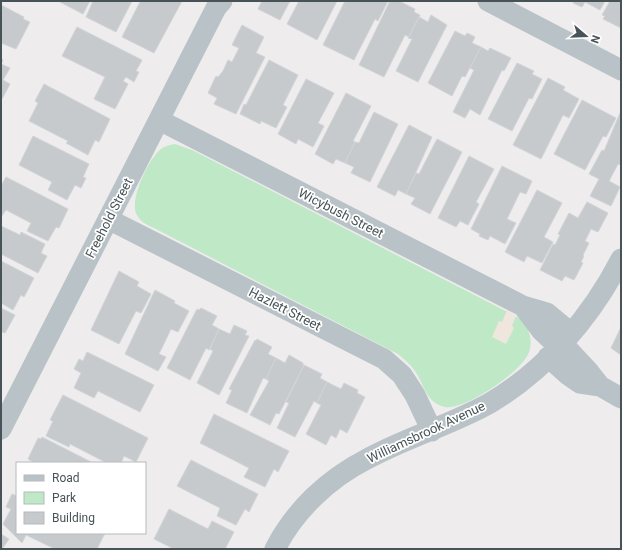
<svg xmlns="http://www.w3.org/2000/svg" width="622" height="550" viewBox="0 0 622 550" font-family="Roboto,sans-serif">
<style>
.green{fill:#bee8c6}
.sand{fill:#efe6de}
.building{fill:#c7cacd;stroke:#d1d4d7}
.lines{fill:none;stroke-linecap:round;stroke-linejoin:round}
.street{stroke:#b9c3c7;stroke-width:21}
.labels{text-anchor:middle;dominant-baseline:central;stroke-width:3.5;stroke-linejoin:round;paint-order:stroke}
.street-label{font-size:13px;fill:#475357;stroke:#fff}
</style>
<rect width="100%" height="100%" fill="#eeeced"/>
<!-- green -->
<path class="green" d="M175,144L192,150L521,319C529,328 533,340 529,352C523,371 464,411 445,407C426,403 424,384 415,371C410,364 404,359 398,354L154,228C147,225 139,221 136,213C130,198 149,158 161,149C165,146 170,145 175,144Z"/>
<!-- sand -->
<path class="sand" d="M507,310L516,316L512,326L514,328L506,344L492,337L499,321L502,322Z"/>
<!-- building -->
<path class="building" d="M58,1H90L83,14Z
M93,1H132L116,32L86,17Z
M138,1H182L154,53L122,37L140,2Z
M262,1H290L280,20L258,9Z
M299,1H337L317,40L287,24Z
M345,1H388L378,21L375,19L354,60L323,45Z
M390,1H399L415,9L414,12L420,15L409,37L405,35L384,77L359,65Z
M574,1H605L600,10L585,2L582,7L573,3Z
M610,1H621V28L603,19L605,16L602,15Z
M1,5L24,17L23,19L30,22L16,49L1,43Z
M431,15L447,25L418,82L396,71L412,39L408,38L419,17L428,22Z
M242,25L264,37L256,53L265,57L236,114L214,104L217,98L208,93L216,76L218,77L223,71L228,60L232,62L239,48L232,45Z
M77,27L142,60L136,71L139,72L134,82L126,77L123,81L128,84L115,109L94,99L105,77L62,56Z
M455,31L465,36L467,33L475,37L472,43L481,47L465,77L462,76L452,96L428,83Z
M481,47L488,51L490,48L511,58L504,71L502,70L480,115L470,109L465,118L453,112L474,70L470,68Z
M1,59L3,60L1,64L10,68L3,80L10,84L2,99H1Z
M269,60L298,75L283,105L287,107L276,128L261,121L260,124L240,114L244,104L246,105Z
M517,63L534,71L532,74L542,79L532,99L529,98L512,131L488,119Z
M548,78L565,87L563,90L579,99L569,118L563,115L541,159L513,145Z
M306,79L334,93L318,123L324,126L313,147L298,139L296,144L278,134Z
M44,84L110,119L99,142L95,140L88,155L66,143L68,141L29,121L38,103L35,101Z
M346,93L371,106L353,141L355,142L345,163L336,159L333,164L315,154Z
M582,100L616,118L606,137L603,136L585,170L554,154Z
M374,112L398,124L370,182L351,173L354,167L345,163L355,142L359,143Z
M620,113L621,165L618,164L609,181L620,187L611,206L590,196L599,179L589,174L602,150L604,151Z
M409,125L432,137L406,194L398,190L395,196L377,187Z
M33,136L89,164L83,177L86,178L81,188L75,185L67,200L48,190L52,182L19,165Z
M437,139L462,152L430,214L411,204L415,198L406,194L416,173L419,174Z
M469,156L494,169L476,202L479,204L468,225L460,221L456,227L438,218Z
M502,166L532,181L526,194L520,192L507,219L516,223L505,244L490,236L488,240L479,236L480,234L471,229Z
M6,177L68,209L59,228L56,227L48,241L27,231L31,223L6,210L1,217V186Z
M537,190L562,203L544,237L553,242L542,263L527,256L524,262L505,252Z
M587,202L608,213L598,232L591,229L585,241L589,243L583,255L584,256L581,262L583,263L574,280L565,276L562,281L540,270L553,244L555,245L560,235L558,234L569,213L578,218Z
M1,226L20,235L21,232L45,244L41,253L47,256L38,273L1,254Z
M1,261L34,278L24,297L21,295L13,310L1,303Z
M119,271L139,282L137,286L151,294L141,313L136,311L119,344L91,330Z
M155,290L175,301L174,303L189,311L178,332L171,329L159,354L166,357L158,371L125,354Z
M1,308L15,315L5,333L2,332L1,334Z
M201,308L217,316L212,325L219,329L209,350L206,348L190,380L167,368L197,309L199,310Z
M234,325L247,331L245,335L249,336L219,395L197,383L213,351L210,349L219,329L230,334Z
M621,327V355L611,348Z
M257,339L272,347L268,354L276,358L266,379L263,378L247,413L226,403L232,390L229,389L255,340L256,341Z
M87,352L154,385L140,412L98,391L94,398L74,388L81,373L74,369L79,359L83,361Z
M289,355L303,363V365H304L279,414L276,413L270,425L250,415L269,381L266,379L276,358L285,363Z
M304,365L322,374L320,378L327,382L317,403L314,401L295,437L277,428L289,403L286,402Z
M327,382L341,389L344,383L358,390L357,393L365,397L347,433L340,429L336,438L331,435L326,445L306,434L321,405L317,403Z
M63,395L148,438L136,462L124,456L121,463H107L70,444L69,447L46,436L53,421L50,420Z
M214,414L289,451L278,472L274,469L265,487L244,477L249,468L200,443Z
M42,437L93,463H35L28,459L38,438L41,439Z
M191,460L258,494L249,512L245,509L236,525L217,516L220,508L177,486Z
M12,494L17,496V533H105L97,549H55L26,535L22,543L3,524L11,509L6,507Z
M169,509L208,529L212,521L234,532L225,549H174L154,539Z
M1,534L9,539L2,549H1Z"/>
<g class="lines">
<!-- street -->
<path class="street" d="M488,1L621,70
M159,120L523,306L547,313L571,333
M108,219L384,359L402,375L415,395L432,431
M523,306L541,330L559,347
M562,343L589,372L600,386
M548,357L567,374L580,383L600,386L621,398
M1,429L216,8L222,1
M275,549C295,510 328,479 367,459C407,437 451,425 490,403C546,370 592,316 621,259"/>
</g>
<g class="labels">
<!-- street labels -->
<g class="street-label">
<text transform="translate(341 213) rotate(27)">Wicybush Street</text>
<text transform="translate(109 218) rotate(-63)">Freehold Street</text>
<text transform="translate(285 309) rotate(27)">Hazlett Street</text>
<text transform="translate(426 432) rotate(-25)">Williamsbrook Avenue</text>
</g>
</g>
<!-- border -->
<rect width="622" height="550" fill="none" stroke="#475357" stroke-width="4"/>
<!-- legend -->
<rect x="16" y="462" width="130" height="72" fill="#ffffff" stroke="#b5babc"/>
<rect x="24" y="475" width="20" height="6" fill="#b9c3c7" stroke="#b5babc"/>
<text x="52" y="482" font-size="12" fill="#475357">Road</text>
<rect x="24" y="492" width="20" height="12" fill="#bee8c6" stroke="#b5babc"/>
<text x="52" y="502" font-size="12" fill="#475357">Park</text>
<rect x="24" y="512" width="20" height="12" fill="#c7cacd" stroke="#b5babc"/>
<text x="52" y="522" font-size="12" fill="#475357">Building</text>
<!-- north arrow -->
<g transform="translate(586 36) rotate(109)" stroke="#ffffff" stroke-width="3" paint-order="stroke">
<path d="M0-3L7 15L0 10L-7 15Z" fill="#475357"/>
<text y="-6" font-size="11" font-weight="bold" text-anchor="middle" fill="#475357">N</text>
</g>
</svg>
